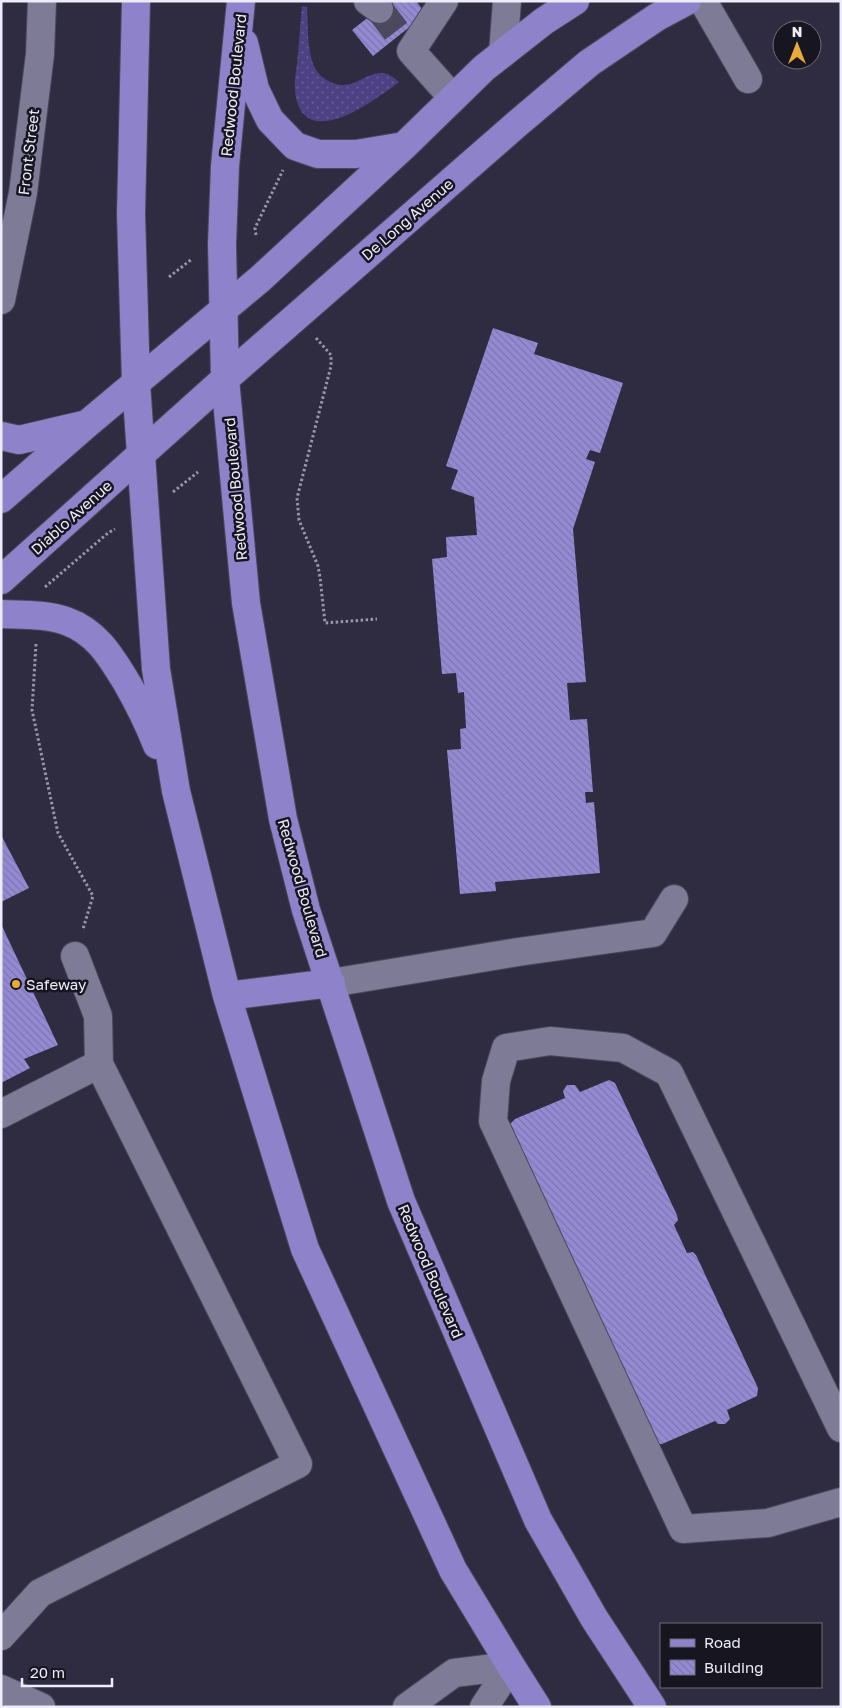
<svg xmlns="http://www.w3.org/2000/svg" width="842" height="1708" viewBox="0 0 842 1708" font-family="'Golos Text',sans-serif">
<style>
.grass{fill:url(#grass-dots)}
.building{fill:url(#building-back-hatch)}
.lines{fill:none;stroke-linecap:round;stroke-linejoin:round}
.minor-tunnel{stroke:#4c495e;stroke-width:28;stroke-dasharray:28 14;stroke-linecap:butt}
.minor-casing{stroke:#4a485b;stroke-width:30}
.major-casing{stroke:#4a485b;stroke-width:30}
.path{stroke:#9795a7;stroke-width:3;stroke-dasharray:2.5 2.5;stroke-linecap:butt}
.minor{stroke:#7d7b95;stroke-width:28}
.major{stroke:#8e83ca;stroke-width:28}
.poi-dot{fill:#e8ab37;stroke:#171620;stroke-width:2}
.labels{text-anchor:middle;dominant-baseline:central;stroke-width:5;stroke-linejoin:round;paint-order:stroke}
.street-label{font-size:15px;fill:#edecfb;stroke:#171620}
.poi-label{font-size:15px;fill:#edecfb;stroke:#171620;text-anchor:start}
</style>
<defs>
<pattern id="grass-dots" width="8" height="8" patternUnits="userSpaceOnUse" patternTransform="scale(1.25)"><rect width="8" height="8" fill="#4d4183"/><path d="M2 2h.1M6 6h.1" fill="none" stroke="#675d95" stroke-width="1.8" stroke-linecap="round"/></pattern>
<pattern id="building-back-hatch" width="6" height="6" patternUnits="userSpaceOnUse" patternTransform="scale(1.25)"><rect width="6" height="6" fill="#948ad4"/><path d="M-1 5l2 2M0 0l6 6M5-1l2 2" fill="none" stroke="#7d76ab"/></pattern>
</defs>
<rect width="100%" height="100%" fill="#2f2c42"/>
<!-- grass -->
<path class="grass" d="M302,6L307,7C308,25 307,44 312,61C314,68 319,75 325,79C352,96 363,71 383,73C390,74 394,78 399,82C373,102 301,155 295,90C294,82 296,72 297,64C299,45 300,25 302,6Z"/>
<!-- building -->
<path class="building" d="M389,1H416L426,14L373,56L352,30Z
M493,328L538,343L534,354L623,383L600,453L590,450L586,459L595,462L573,529L586,682L567,683L570,720L587,719L593,792H585L586,803L594,802L600,873L495,882L496,891L460,894L447,750L461,749L460,729L466,728L464,692L458,693L456,673L442,674L432,559L447,557L446,537L477,535L474,497L451,489L458,470L446,466Z
M1,835L29,888L1,902Z
M1,924L58,1045L24,1059L30,1068L1,1083Z
M609,1080L615,1083L677,1215L678,1220L674,1225L687,1253L693,1252L696,1255L758,1388L757,1396L727,1410L730,1419L725,1424H718L715,1421L662,1444H658L509,1125L515,1119L565,1098L563,1091L567,1085H575L580,1092Z"/>
<g class="lines">
<!-- minor-tunnel -->
<path class="minor-tunnel" d="M379,9L399,35"/>
<!-- minor casing -->
<g class="minor-casing">
<path id="minor" d="M368,1L379,9
M444,1L411,51L453,98
M703,1L748,79
M503,53L507,1
M1,300L23,193L40,54L42,1
M75,956L98,1016L99,1064
M331,983L518,952L653,933L674,899
M1,1114L99,1064L298,1464L40,1593L1,1636
M841,1428L669,1073L623,1048L550,1041L506,1048L496,1081L493,1121L683,1529L768,1523L841,1502
M1,1689L41,1707
M407,1707L454,1673L511,1666L484,1707"/>
</g>
<!-- major casing -->
<g class="major-casing">
<path id="major" d="M136,1L131,214L136,383L156,669L176,791L227,996L305,1249L453,1570L511,1666L537,1707
M241,1L225,166L222,244L225,379L246,603L283,819L306,910L401,1201L538,1520L594,1618L652,1707
M244,43L255,89L270,120L295,146L318,154H356L404,146
M1,436L19,440L83,425
M1,499L87,424L260,279L404,146L484,68L544,21L575,1
M1,580L225,379L518,123L589,63L657,17L687,1
M1,614C23,615 46,614 66,621C97,632 111,657 127,683C139,704 148,722 157,745
M227,996L331,983"/>
</g>
<!-- path -->
<path class="path" d="M256,235L255,228L283,170
M169,277L192,259
M316,338L331,355V366L297,498L299,520L318,566L320,577L325,623L377,619
M173,492L198,472
M45,587L108,533L115,529
M36,644L32,710L58,833L93,896L83,929"/>
<!-- minor -->
<use href="#minor" class="minor"/>
<!-- major -->
<use href="#major" class="major"/>
</g>
<!-- markers -->
<circle class="poi-dot" cx="16" cy="984" r="5"/>
<g class="labels">
<!-- street labels -->
<g class="street-label">
<text transform="translate(233 85) rotate(-84)">Redwood Boulevard</text>
<text transform="translate(28 152) rotate(-83)">Front Street</text>
<text transform="translate(407 219) rotate(-41)">De Long Avenue</text>
<text transform="translate(235 489) rotate(-95)">Redwood Boulevard</text>
<text transform="translate(71 517) rotate(-42)">Diablo Avenue</text>
<text transform="translate(303 888) rotate(74)">Redwood Boulevard</text>
<text transform="translate(431 1271) rotate(67)">Redwood Boulevard</text>
</g>
<!-- poi labels -->
<g class="poi-label">
<text x="26" y="984">Safeway</text>
</g>
</g>
<!-- border -->
<rect width="842" height="1708" fill="none" stroke="#edecfb" stroke-width="5"/>
<!-- legend -->
<rect x="660" y="1623" width="162" height="65" fill="#171620" stroke="#6d6c78"/>
<rect x="670" y="1639" width="25" height="8" fill="#8e83ca" stroke="#6d6c78"/>
<text x="704" y="1648" font-size="15" fill="#edecfb">Road</text>
<rect x="670" y="1660" width="25" height="15" fill="url(#building-back-hatch)" stroke="#6d6c78"/>
<text x="704" y="1673" font-size="15" fill="#edecfb">Building</text>
<!-- north arrow -->
<g transform="translate(797 45)"><circle r="24" fill="#171620" stroke="#6d6c78"/>
<path d="M0-4L9 19L0 12L-9 19Z" fill="#e8ab37"/>
<text y="-8" font-size="14" font-weight="bold" text-anchor="middle" fill="#edecfb">N</text>
</g>
<!-- scale -->
<path d="M22 1678v8h90v-8" fill="none" stroke="#edecfb" stroke-width="2.5"/>
<text x="30" y="1678" font-size="15" fill="#edecfb" stroke="#171620" stroke-width="4" paint-order="stroke">20 m</text>
</svg>
